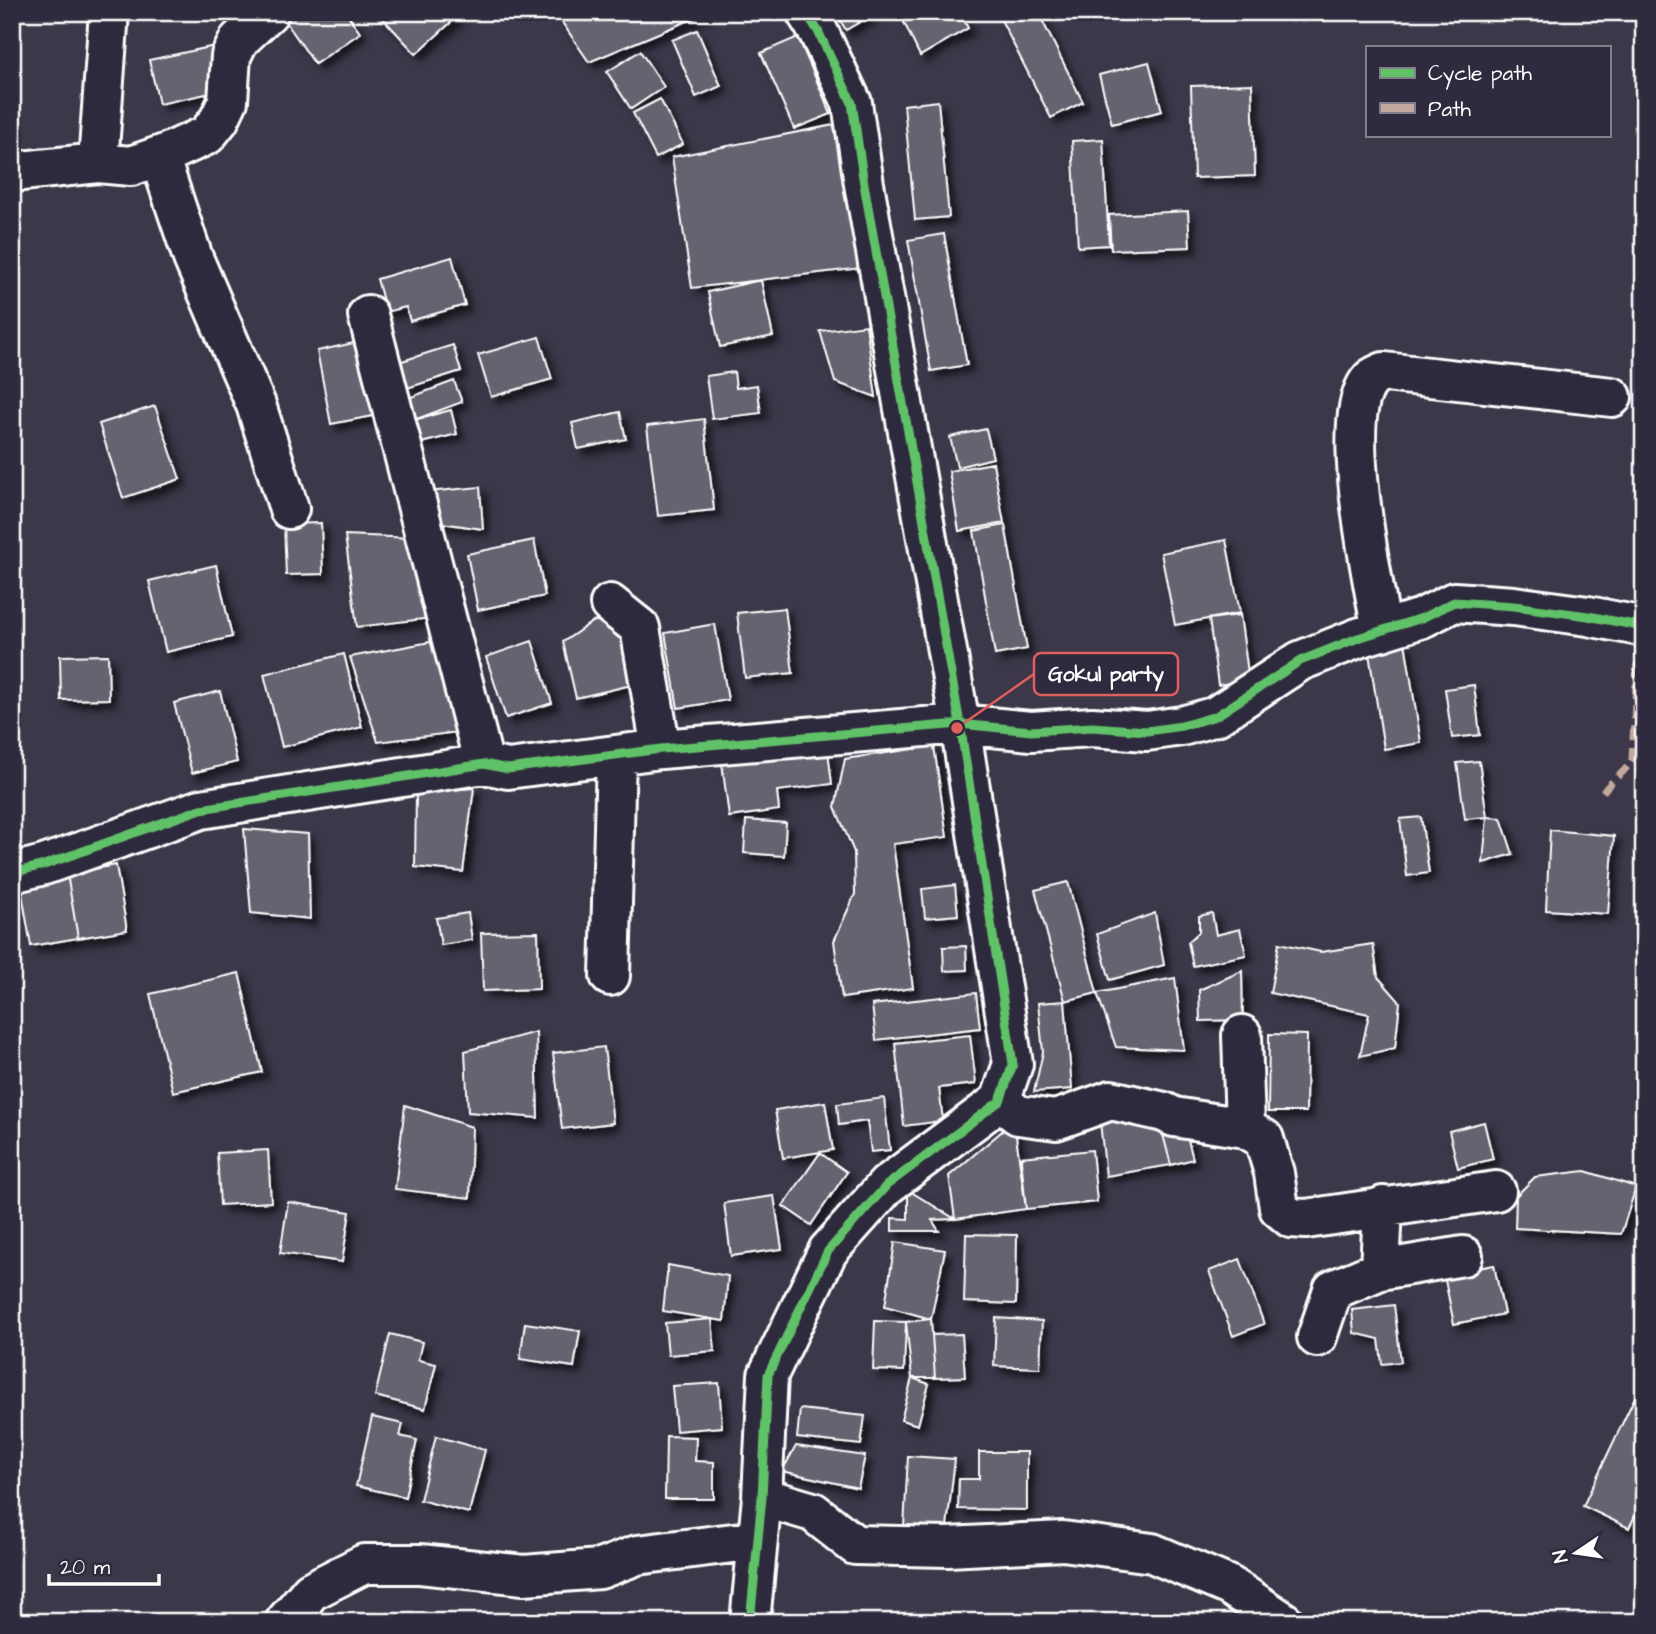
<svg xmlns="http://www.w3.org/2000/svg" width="1656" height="1634" viewBox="0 0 1656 1634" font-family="'Architects Daughter',sans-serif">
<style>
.building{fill:#666270;stroke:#fff;stroke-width:2;filter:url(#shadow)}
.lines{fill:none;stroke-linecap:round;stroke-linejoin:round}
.minor-casing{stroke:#fff;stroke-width:44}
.minor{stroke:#2f2a3d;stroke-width:38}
.quiet{stroke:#c3a89e;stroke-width:7;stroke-dasharray:14 7;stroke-linecap:butt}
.cycleway-casing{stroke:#2f2a3d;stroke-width:13}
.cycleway{stroke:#61c268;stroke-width:9}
.leader{fill:none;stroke:#e05e5e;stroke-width:2.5}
.callout-dot{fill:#e05e5e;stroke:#2f2a3d;stroke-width:2.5}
.callout{fill:#2f2a3d;stroke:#e05e5e;stroke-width:2.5}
.callout-label{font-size:21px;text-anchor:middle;font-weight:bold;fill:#fff}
</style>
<defs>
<filter id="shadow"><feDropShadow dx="6" dy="6" stdDeviation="3.5" flood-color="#0009"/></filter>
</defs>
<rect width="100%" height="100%" fill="#3c3749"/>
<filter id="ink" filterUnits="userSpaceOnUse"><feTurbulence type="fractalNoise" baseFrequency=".0143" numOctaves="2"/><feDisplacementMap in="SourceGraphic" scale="14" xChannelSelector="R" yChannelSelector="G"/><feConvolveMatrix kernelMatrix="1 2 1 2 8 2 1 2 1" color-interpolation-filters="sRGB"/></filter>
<g filter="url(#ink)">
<!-- building -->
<path class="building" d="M279,12H346L360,33L315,64Z
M377,12H452L457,17L416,54Z
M555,12H709L589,62Z
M835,12H877L846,30Z
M899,12H960L968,28L920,56Z
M997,12H1038L1083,102L1051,118Z
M697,30L721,86L696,97L672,40Z
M798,37L831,114L794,129L761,53Z
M215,46L225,90L159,104L149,60Z
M640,51L664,87L631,109L607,72Z
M1149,62L1162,111L1112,124L1099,75Z
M1252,84L1255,176L1194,178L1191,86Z
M660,99L683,144L656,158L633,113Z
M938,101L949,217L915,220L904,105Z
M834,125L862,268L692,288L672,157Z
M1103,139L1109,245L1078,247L1072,141Z
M1188,211L1190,247L1111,250L1109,215Z
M944,234L967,365L931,371L908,240Z
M452,257L465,305L410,321L406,307L386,312L377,279Z
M761,280L773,336L720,347L708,292Z
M866,325L876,397L835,382L820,331Z
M539,337L552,379L491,397L478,355Z
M363,341L378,415L331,424L317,351Z
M453,345L461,371L407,388L399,362Z
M734,372L736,388L757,385L761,413L712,419L706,376Z
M454,381L462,402L414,420L406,399Z
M155,406L180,479L123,498L99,424Z
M451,410L457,434L421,443L414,420Z
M620,412L626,439L578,449L572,423Z
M704,419L714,510L658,516L647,426Z
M986,429L993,458L957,467L950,437Z
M993,463L1004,523L959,531L949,471Z
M480,487L483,529L435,522L427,492Z
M321,523L323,574L286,575L284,524Z
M1005,525L1027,649L995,655L974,531Z
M345,535L413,538L432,618L357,627Z
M534,540L545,596L478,610L467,554Z
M1226,540L1240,613L1175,625L1161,553Z
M216,565L232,637L166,652L149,581Z
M785,608L793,673L745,678L737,613Z
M620,615L636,684L576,698L563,642L592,622Z
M1240,615L1249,680L1218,685L1209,619Z
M715,624L728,700L678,708L665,633Z
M441,640L459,732L378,742L350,657Z
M532,641L552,703L506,718L486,657Z
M1405,642L1421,743L1384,749L1368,647Z
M344,654L362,727L282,747L264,674Z
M108,655L109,699L61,700L60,656Z
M1474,685L1480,735L1452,738L1445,689Z
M220,691L237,762L192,773L174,703Z
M934,746L947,837L893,844L913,988L842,998L834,941L855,894L854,852L835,807L845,759Z
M828,751L832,784L777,791L779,810L729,817L722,763Z
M1479,761L1487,817L1465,819L1457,763Z
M474,788L463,872L415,867L416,793Z
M1421,817L1429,873L1407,876L1400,819Z
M1487,817L1501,818L1513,854L1483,863Z
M746,820L786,823L784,856L744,853Z
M244,829L308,834L310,919L251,913Z
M1550,830L1614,836L1608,914L1546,910Z
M116,865L127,930L78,938L67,874Z
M67,874L78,938L31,946L20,882Z
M1068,882L1097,993L1065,1001L1035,890Z
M955,885L958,915L925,918L922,889Z
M468,913L472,940L441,945L436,918Z
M1155,913L1164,965L1110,980L1097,934Z
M1212,913L1216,935L1240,929L1246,955L1193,966L1188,942L1199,932V916Z
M538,932L539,989L483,991L481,933Z
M1279,943L1321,952L1373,944L1378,977L1400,1002L1395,1048L1360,1056L1369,1014L1270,993Z
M966,946L967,970L944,971L943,947Z
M1242,971L1243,1020L1200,1021L1199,990Z
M239,973L262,1072L173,1092L150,994Z
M1175,978L1184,1050L1116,1047L1097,993Z
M976,993L980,1028L876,1040L872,1005Z
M1065,1001L1072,1089L1034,1092L1043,1052L1038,1003Z
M536,1032L538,1118L468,1112L465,1051Z
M1269,1034L1307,1035L1306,1112H1268Z
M970,1035L976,1084L939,1088L943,1121L904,1126L895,1043Z
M604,1047L613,1123L562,1129L553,1053Z
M884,1098L890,1150L871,1152L867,1121L839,1125L837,1104Z
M825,1102L833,1150L783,1158L775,1110Z
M405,1105L472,1127L470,1198L395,1189Z
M1162,1114L1161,1127L1171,1165L1106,1176L1100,1122Z
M1014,1121L1026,1209L955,1219L949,1176Z
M1183,1121L1193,1159L1171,1165L1161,1127Z
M1484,1122L1493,1159L1458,1168L1449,1131Z
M268,1150L271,1202L220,1205L217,1153Z
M1092,1150L1097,1202L1026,1209L1021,1157Z
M820,1153L847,1172L811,1225L783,1206Z
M1585,1171L1636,1187L1621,1234L1515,1228L1516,1196L1535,1177Z
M908,1190L955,1219L932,1220L939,1231H892V1218L908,1219Z
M774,1196L782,1249L731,1256L724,1203Z
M288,1202L350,1212L342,1262L280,1253Z
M966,1234L1017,1235L1016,1304L964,1302Z
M895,1242L945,1250L931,1319L885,1306Z
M1240,1259L1264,1324L1233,1336L1209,1271Z
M668,1265L728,1276L724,1321L663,1311Z
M1494,1265L1504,1314L1454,1324L1444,1275Z
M1394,1305L1401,1362L1382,1364L1379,1339L1354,1333L1352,1310Z
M996,1318L1042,1321L1040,1368L994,1366Z
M712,1319L715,1351L668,1355L665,1323Z
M931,1319L935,1378H912L906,1322Z
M875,1321L906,1322L904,1371L873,1370Z
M525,1323L580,1331L574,1367L520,1359Z
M390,1334L422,1342L418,1360L436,1364L425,1409L375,1396Z
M962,1334L965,1377L935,1378L932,1335Z
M912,1378L929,1384L918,1425L901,1420Z
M1644,1378V1498L1629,1528L1583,1506Z
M719,1383L722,1427L676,1431L672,1386Z
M800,1409L865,1416L861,1445L797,1438Z
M372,1417L403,1424L400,1436L417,1440L405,1497L356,1486Z
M436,1436L485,1450L469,1513L420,1500Z
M666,1436L696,1437L695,1461L714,1462V1499H665Z
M796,1446L865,1456L858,1488L782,1471Z
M979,1452H1027V1510L958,1509L959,1479H979Z
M908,1456L955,1459L947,1526L904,1527Z"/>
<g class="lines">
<!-- minor casing -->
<g class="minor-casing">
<path id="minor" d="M109,12L98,163L131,166L165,154L207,135L219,120L228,101L231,56L239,40L269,12
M159,156L193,258L256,405L289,509
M12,172L98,163
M368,315L484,764
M610,604L640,628L661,749
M1382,631C1373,581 1337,418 1370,380C1373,376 1380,374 1384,372L1612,397
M12,873L44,865L201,809L484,764L508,769L661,749L960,724L1031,731L1092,727L1147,731L1182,726L1216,716L1300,661L1358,638L1422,618L1454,602L1514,606L1588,616L1644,627
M610,976L616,755
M1242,1035L1245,1128
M1000,1101L1018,1115L1056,1120L1111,1100L1164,1112L1174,1117L1245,1128L1264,1139L1274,1173L1279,1208L1291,1218L1306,1219L1496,1191
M1380,1270L1383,1206
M1317,1337L1333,1290L1380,1270L1463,1256
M762,1497L813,1512L855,1545L948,1547L1063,1541L1152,1553L1230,1586L1284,1622
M285,1622L311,1591L364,1564H420L524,1575L600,1569L637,1555L757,1540
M750,1622L762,1497L768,1375L828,1251L887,1185L1000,1101L1013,1064L960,724L864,184L852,103L818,31L806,12"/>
</g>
<!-- minor -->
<use href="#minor" class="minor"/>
<!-- quiet -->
<path class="quiet" d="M1603,792C1613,778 1624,775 1632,759L1639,626"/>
<!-- cycleway casing -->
<g class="cycleway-casing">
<path id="cycleway" d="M12,873L44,865L201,809L484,764L508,769L661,749L960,724L1031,731L1092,727L1147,731L1182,726L1216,716L1300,661L1358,638L1422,618L1454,602L1514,606L1588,616L1644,627
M750,1622L762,1497L768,1375L828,1251L887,1185L1000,1101L1013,1064L960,724L864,184L852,103L818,31L806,12"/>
</g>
<!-- cycleway -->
<use href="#cycleway" class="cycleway"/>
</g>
</g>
<!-- callouts -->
<path class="leader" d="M957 728L1034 674"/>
<circle class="callout-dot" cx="957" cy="728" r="7"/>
<rect class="callout" x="1034" y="653" width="144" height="42" rx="7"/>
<g class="callout-label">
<text x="1106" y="681">Gokul party</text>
</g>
<!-- margin -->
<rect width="1656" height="1634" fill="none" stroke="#2f2a3d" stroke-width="42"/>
<rect x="21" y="21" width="1614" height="1592" fill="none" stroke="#fff" stroke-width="2.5" filter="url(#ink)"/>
<!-- legend -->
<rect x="1366" y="46" width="245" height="91" fill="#2f2a3d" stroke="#827f8b" stroke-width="2"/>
<rect x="1380" y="68" width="35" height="10" fill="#61c268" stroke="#827f8b" stroke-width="2"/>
<text x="1428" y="80" font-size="21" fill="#ffffff">Cycle path</text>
<rect x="1380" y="103" width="35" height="10" fill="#c3a89e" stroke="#827f8b" stroke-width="2"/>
<text x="1428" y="116" font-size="21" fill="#ffffff">Path</text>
<!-- north arrow -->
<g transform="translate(1576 1553) rotate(257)" stroke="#2f2a3d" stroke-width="5" paint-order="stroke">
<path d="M0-5L12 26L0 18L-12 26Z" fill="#ffffff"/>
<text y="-10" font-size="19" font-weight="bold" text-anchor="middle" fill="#ffffff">N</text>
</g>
<!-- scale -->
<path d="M49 1574v10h110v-10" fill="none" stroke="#ffffff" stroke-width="3.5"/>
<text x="60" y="1574" font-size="21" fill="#ffffff" stroke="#2f2a3d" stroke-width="5" paint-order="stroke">20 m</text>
</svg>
